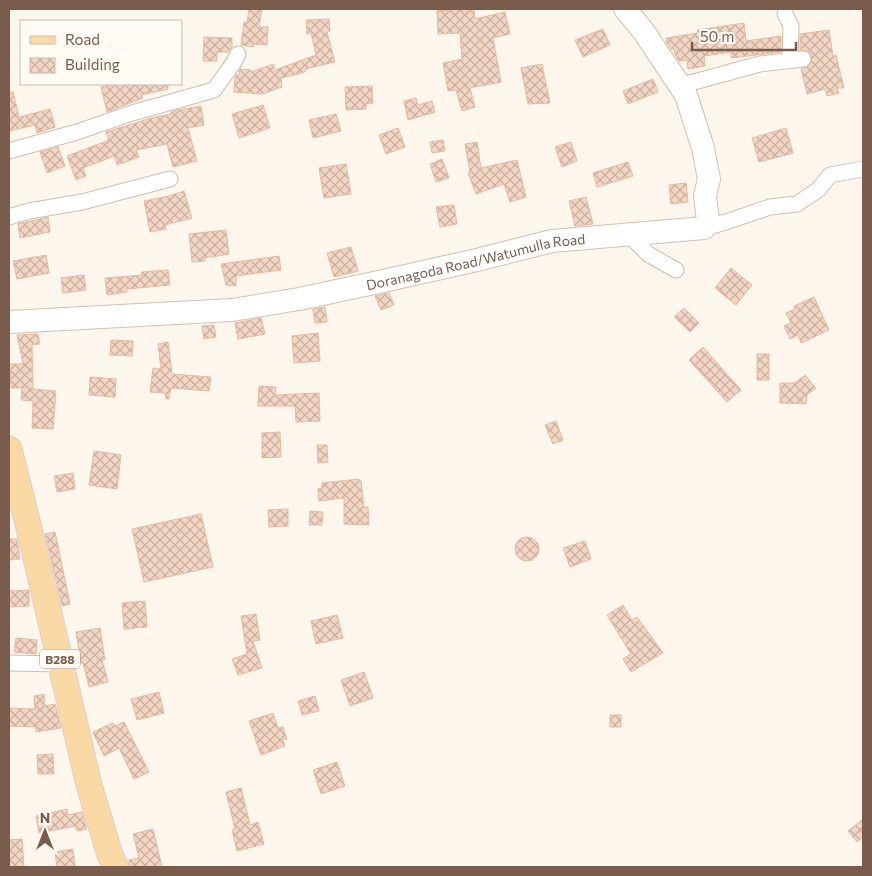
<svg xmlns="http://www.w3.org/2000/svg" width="872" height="876" viewBox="0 0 872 876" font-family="Commissioner,sans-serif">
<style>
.building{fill:url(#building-cross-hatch);stroke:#e6bba3}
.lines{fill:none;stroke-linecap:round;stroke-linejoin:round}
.street-casing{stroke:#d1beb0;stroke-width:17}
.secondary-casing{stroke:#d6c0b0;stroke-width:24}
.primary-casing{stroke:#dad1cd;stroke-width:27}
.street{stroke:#fff;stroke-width:15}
.secondary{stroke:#fff;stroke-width:22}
.primary{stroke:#fbd9a5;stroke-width:25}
.labels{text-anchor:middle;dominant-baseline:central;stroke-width:4.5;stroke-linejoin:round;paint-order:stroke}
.shield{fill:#fffaf3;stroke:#a28b7f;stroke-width:1}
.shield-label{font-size:12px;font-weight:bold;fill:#7a5c4d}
.street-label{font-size:14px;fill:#7a5c4d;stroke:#fffaf3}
</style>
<defs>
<pattern id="building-cross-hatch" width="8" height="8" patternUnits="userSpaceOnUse" patternTransform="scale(1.25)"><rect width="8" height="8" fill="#f3d5c3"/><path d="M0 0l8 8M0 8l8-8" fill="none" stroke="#cab0a1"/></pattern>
</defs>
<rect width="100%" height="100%" fill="#fdf6ec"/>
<!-- building -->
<path class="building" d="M249,9H262L259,27H268L267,45L254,44L253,47L241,45L244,22H247Z
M464,9H474L475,19L505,12L510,34L493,38L501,82L470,88L475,107L462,111L456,90L448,91L443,63L462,59L460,33L438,34L437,11Z
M329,19L330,31L327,32L335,62L305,69L306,71L302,73L281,78L282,87L262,94L234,92L235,77L236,75H239L240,69L251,70V72L273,64L275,70L316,55L311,33L307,34L306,20Z
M744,23L746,41L781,36V52L731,58V52L704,56L705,66L688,69L687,60L679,61L675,54L674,49H671L667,43L666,38L698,33L697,30Z
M603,29L610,45L583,57L575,40Z
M829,30L833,56L836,55L844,88H837L839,93L827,96L825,89L807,94L801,69L809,66L812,58L811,54L807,51L800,50V34Z
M204,37L232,38V47L228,52H217V61H203Z
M542,64L550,103L528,104L521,68Z
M653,79L658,92L628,104L623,91Z
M115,84H168V89L141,95L143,98L107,112L101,87Z
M372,86L373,103L366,104V109L346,110L345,87Z
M9,92H13L19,117L50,109L55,127L37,133L35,125L9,131Z
M416,98L418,105L432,101L435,112L408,120L404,101Z
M263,105L270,128L239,138L232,114Z
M201,106L204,125L188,128L197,161L173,167L167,144L136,150L139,157L117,165L114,156L83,168L86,176L76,180L67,156L109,140L106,132L151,118L171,114V112L177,110Z
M336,114L341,131L313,138L309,120Z
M398,128L405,147L386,154L379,135Z
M786,128L793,153L759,162L752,138Z
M443,140L445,151L432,153L430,142Z
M477,142L481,168L517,160L526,197L510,202L504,184L476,194L468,173L470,172L465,144Z
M571,142L577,161L562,167L555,147Z
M58,147L65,166L47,173L40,152Z
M442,159L449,178L436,182L430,164Z
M628,162L633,176L597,187L593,173Z
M346,164L351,194L324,198L319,168Z
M686,183L688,202L671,204L669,185Z
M184,191L192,218L165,225L166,229L150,232L144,201L169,196Z
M586,197L593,224L575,226L569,201Z
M454,205L457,224L440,227L436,207Z
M48,217L50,232L20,238L18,224Z
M226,230L229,254L205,258V261L192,262L189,234Z
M351,247L358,271L334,277L327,253Z
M46,255L49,273L17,279L13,261Z
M279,256L281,270L236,276V286L226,285L221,264Z
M731,268L752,285L736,305L715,288Z
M168,270L170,285L127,289V292L107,295L105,278L142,275L141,272Z
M84,275L86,290L63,293L61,278Z
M389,293L394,305L381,310L375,296Z
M814,297L829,330L801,343L798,335L790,339L784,326L791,323L786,313L795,309L794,306Z
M325,307L327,322L315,323L313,309Z
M684,308L699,323L690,332L674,317Z
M261,318L265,334L238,339L235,323Z
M214,325L216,337L204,339L202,326Z
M318,333L320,361L294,363L292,336Z
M38,334L40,344L32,345L33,389L56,391L53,429L32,428L33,401L21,400L22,388H11L10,364H23L17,335Z
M111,340L133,341L132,356L110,355Z
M168,342L172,374L211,377L209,391L171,388L169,399H166L165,393L150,392L153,368L161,369L158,344Z
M703,347L741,390L727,402L689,360Z
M757,354H769V380H757Z
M805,375L816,388L807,395L806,404L780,403V383H795Z
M90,377L116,379L115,397L89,395Z
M259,386L276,387L275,395L319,393L320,421L296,422L295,406H258Z
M556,421L563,440L553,444L545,425Z
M280,432L281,457L262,458V433Z
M317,445H327L328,462L318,463Z
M94,451L121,455L117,489L89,485Z
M73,473L75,489L57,492L54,476Z
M359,479V481H361L364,507H368L369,525L344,524V498L319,501L318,489L322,488V483Z
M288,509V526L269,527L268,510Z
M310,511L323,512L322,525H309Z
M201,514L213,567L144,582L132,529Z
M55,532L70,604L62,606L45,534Z
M515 549a12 12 0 1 1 24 0a12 12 0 1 1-24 0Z
M9,539H17L20,559L9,560Z
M585,541L591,559L570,567L563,548Z
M29,590V606L9,607V591Z
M145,601L147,627L124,629L122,603Z
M623,605L632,620L637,617L663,653L631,672L623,659L631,654L607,615Z
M256,614L260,640L253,641L262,668L238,675L232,659L247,654L241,616Z
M337,615L343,638L316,644L311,621Z
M100,628L105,660H102L108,682L89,687L83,663H81L76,632Z
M16,638L37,640L36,654L14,652Z
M364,672L373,698L350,706L341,680Z
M159,692L164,713L137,720L131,699Z
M44,694L45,706L55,704L61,728L36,732V727L9,726V708L35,709L34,696Z
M315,696L319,711L302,715L298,701Z
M273,713L278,728L283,727L287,739L283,740L285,746L261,755L249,721Z
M610,715H621V727H610Z
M124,722L149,772L134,779L119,748L104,756L93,732L113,723L115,726Z
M53,754L54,774H38L37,755Z
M337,762L345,786L321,794L313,770Z
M241,788L250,825L258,822L264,844L237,851L232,830L235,829L226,792Z
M67,809L68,815L82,812L87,829L77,831L76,826L39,833L36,816Z
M863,819V837L857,842L848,831Z
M153,829L162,867H130L129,860L139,858L133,834Z
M22,839L24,867H9V840Z
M73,849L75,866L57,867L55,852Z"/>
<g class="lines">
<!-- street casing -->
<g class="street-casing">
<path id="street" d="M785,14L791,26L790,60
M679,86L760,64L803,59
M9,151L77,132L132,113L214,90L234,62L238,54
M9,217L29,211L82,202L170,179
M704,228L726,222L770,207L797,204L819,189L830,175L863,169
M627,233L648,254L676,270
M9,663L61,664"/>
</g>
<!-- secondary casing -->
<g class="secondary-casing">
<g id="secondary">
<path id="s1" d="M9,322L232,310L299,299L374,283L477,260L552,241L704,228L708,220L705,196L709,179L703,148L686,95L644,32L625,9"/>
</g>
</g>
<!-- primary casing -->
<g class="primary-casing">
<path id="primary" d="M9,449L28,524L89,785L110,855L116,867"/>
</g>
<!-- street -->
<use href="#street" class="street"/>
<!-- secondary -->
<use href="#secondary" class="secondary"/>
<!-- primary -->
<use href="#primary" class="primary"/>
</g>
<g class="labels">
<!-- shield labels -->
<rect class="shield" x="40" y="649.5" width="40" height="19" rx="4"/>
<g class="shield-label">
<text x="60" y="659">B288</text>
</g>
<!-- street labels -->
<g class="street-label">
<text stroke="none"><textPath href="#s1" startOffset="472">Doranagoda Road/Watumulla Road</textPath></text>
</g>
</g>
<!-- border -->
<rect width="872" height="876" fill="none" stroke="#7a5c4d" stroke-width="20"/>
<!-- legend -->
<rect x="20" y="20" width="162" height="65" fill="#fffaf3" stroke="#cabbb1"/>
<rect x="30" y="36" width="25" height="8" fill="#fbd9a5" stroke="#cabbb1"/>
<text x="65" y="45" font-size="15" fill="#7a5c4d">Road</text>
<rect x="30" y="58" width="25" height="15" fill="url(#building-cross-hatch)" stroke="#cabbb1"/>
<text x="65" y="70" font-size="15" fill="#7a5c4d">Building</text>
<!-- north arrow -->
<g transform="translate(45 831)" stroke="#fffaf3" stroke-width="4" paint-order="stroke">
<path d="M0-4L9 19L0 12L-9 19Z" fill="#7a5c4d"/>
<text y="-8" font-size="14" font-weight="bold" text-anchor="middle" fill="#7a5c4d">N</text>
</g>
<!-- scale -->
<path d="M692 42v8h104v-8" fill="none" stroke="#7a5c4d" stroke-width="2.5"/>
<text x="700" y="42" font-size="15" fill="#7a5c4d" stroke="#fffaf3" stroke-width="4" paint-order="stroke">50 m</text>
</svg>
